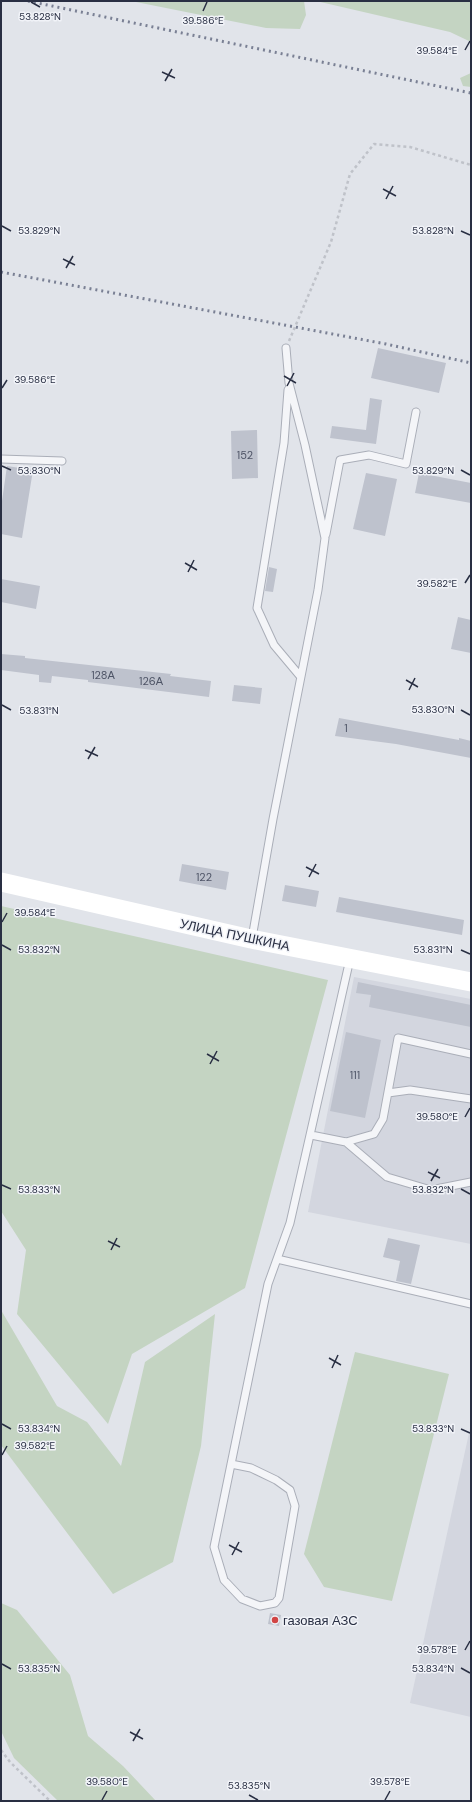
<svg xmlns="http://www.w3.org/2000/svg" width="472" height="1802" viewBox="0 0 472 1802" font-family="'DM Sans',sans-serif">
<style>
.built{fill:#d3d6df}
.green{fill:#c4d4c2}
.building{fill:#bec2cd}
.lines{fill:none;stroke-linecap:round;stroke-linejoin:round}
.service-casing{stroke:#aaaeb8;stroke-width:9}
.path{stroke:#bfc2c9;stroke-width:2.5;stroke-dasharray:3 3;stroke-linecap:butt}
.service{stroke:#f4f5f8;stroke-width:7}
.secondary{stroke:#fff;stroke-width:19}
.rail{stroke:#7a8094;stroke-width:3;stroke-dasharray:2 4;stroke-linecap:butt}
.ticks{fill:none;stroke:#292f43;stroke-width:1.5}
.poi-dot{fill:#d14545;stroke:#f1f3f8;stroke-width:1.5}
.labels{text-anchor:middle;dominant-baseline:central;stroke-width:3;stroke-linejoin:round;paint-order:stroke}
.number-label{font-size:11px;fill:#4e5466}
.street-label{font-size:13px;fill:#292f43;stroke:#f1f3f8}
.poi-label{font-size:13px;fill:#292f43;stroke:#f1f3f8;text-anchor:start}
.ticks-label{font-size:10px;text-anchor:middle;fill:#292f43;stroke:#f1f3f8;stroke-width:3;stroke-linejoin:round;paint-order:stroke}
</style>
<rect width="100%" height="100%" fill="#e1e4ea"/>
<!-- built -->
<path class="built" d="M354,977L471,999V1244L308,1212Z
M471,1424V1717L410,1703Z"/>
<!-- green -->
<path class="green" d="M131,1H304L306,15L300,29L266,28Z
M316,1H471V42L450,32Z
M471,73V87L463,86L460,78Z
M1,906L328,980L245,1288L132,1354L108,1424L17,1314L26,1250L1,1211Z
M1,1310L57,1406L87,1422L121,1466L145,1362L215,1314L201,1446L173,1562L113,1594L1,1445Z
M355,1352L449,1374L392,1601L324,1587L304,1554Z
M1,1603L17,1610L70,1675L88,1736L123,1766L156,1801H58L14,1758L1,1731Z"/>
<!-- building -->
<path class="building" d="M378,348L446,363L439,393L371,378Z
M370,398L382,400L376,444L330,438L332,426L366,430Z
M257,430L258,478L232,479L231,431Z
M7,466L33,470L22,538L1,534V508Z
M366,473L397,479L385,536L353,529Z
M419,473L471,483V503L415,493Z
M269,567L277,569L273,592L265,591Z
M1,579L40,586L36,609L1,602Z
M458,617L471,620V653L451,649Z
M1,654L25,656V658L171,674L170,676L211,681L209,697L88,682V680L52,676L51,683L39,682V675L1,670Z
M234,685L262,688L260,704L232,701Z
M339,718L459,740V738L471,741V758L396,744L335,736Z
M182,864L229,872L226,890L179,881Z
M285,885L319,891L316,907L282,901Z
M339,897L464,920L462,935L336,912Z
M358,982L471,1005V1027L369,1007L371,995L356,993Z
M346,1032L381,1040L365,1118L330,1111Z
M388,1238L420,1245L411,1284L396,1281L400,1261L383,1257Z
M270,1613L281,1615L279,1626L268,1624Z"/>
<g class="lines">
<!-- service casing -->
<g class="service-casing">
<path id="service" d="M288,390L284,443L257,608L274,645L300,676
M1,459L62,461
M326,534L340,460L369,455L406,464L416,412
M252,938L273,819L318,590L325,538L305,445L289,383L286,348
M388,1093L410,1090L471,1099
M311,1135L346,1142L374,1134L383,1119L398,1038L471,1054
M346,1142L387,1177L431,1190L471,1182
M277,1259L471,1304
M231,1464L251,1468L276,1480L290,1490L295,1506L279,1598L275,1603L260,1606L242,1599L224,1580L214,1547L268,1284L290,1223L350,959"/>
</g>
<!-- path -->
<path class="path" d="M289,341L331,242L350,174L374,144L410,147L471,165
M1,1750L10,1762L50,1801"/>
<!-- service -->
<use href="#service" class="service"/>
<!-- secondary -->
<path class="secondary" d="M1,882L251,939L471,982"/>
<!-- rail -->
<path class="rail" d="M28,1L471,93
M1,272L386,344L471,363"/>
</g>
<!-- ticks -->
<path class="ticks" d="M31,2L40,7M203,11L207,2M465,50L470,41M162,72L175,78M165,81L172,69M383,189L396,196M386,199L393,186M2,226L11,231M461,231L470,235M63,259L75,265M66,268L73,256M284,376L296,383M287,386L294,373M2,388L7,380M2,466L11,470M461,470L470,475M185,563L197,570M188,572L194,560M465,583L470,575M406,680L418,687M409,690L415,678M2,705L11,710M461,710L470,715M85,750L98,756M88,759L95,747M306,867L319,874M309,877L316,864M2,922L7,913M2,945L11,950M461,950L470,954M207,1054L219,1061M210,1064L217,1051M465,1117L470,1108M428,1172L440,1178M431,1181L438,1169M2,1185L11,1189M461,1189L470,1194M108,1241L120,1247M111,1250L117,1238M329,1358L341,1365M332,1368L338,1355M2,1424L11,1429M461,1429L470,1433M2,1455L7,1446M229,1545L242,1552M232,1555L239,1542M465,1650L470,1641M2,1664L11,1669M461,1668L470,1673M130,1732L143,1739M133,1741L140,1729M249,1795L258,1800M102,1800L107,1791M385,1800L390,1791"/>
<!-- markers -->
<circle class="poi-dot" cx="275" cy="1620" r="4"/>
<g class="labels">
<!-- number labels -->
<g class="number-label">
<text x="245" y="455">152</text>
<text x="103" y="675">128А</text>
<text x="151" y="681">126А</text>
<text x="346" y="728">1</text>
<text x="204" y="877">122</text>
<text x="355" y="1075">111</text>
</g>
<!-- street labels -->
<g class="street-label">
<text transform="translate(235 935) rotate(12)">УЛИЦА ПУШКИНА</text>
</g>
<!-- poi labels -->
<g class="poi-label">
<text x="283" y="1620">газовая АЗС</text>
</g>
</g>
<g class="ticks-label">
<text x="40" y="20">53.828°N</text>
<text x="203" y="24">39.586°E</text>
<text x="437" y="54">39.584°E</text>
<text x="433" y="234">53.828°N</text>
<text x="39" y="234">53.829°N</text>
<text x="35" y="383">39.586°E</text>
<text x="433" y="474">53.829°N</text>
<text x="39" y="474">53.830°N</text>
<text x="437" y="587">39.582°E</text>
<text x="433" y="713">53.830°N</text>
<text x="39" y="714">53.831°N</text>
<text x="35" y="916">39.584°E</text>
<text x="433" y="953">53.831°N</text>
<text x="39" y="953">53.832°N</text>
<text x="437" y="1120">39.580°E</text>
<text x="433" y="1193">53.832°N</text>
<text x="39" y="1193">53.833°N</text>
<text x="433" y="1432">53.833°N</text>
<text x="39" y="1432">53.834°N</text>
<text x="35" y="1449">39.582°E</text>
<text x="437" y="1653">39.578°E</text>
<text x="433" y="1672">53.834°N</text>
<text x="39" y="1672">53.835°N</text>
<text x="107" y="1785">39.580°E</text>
<text x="390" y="1785">39.578°E</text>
<text x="249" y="1789">53.835°N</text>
</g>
<!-- border -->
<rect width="472" height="1802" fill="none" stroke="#292f43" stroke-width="4"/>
</svg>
